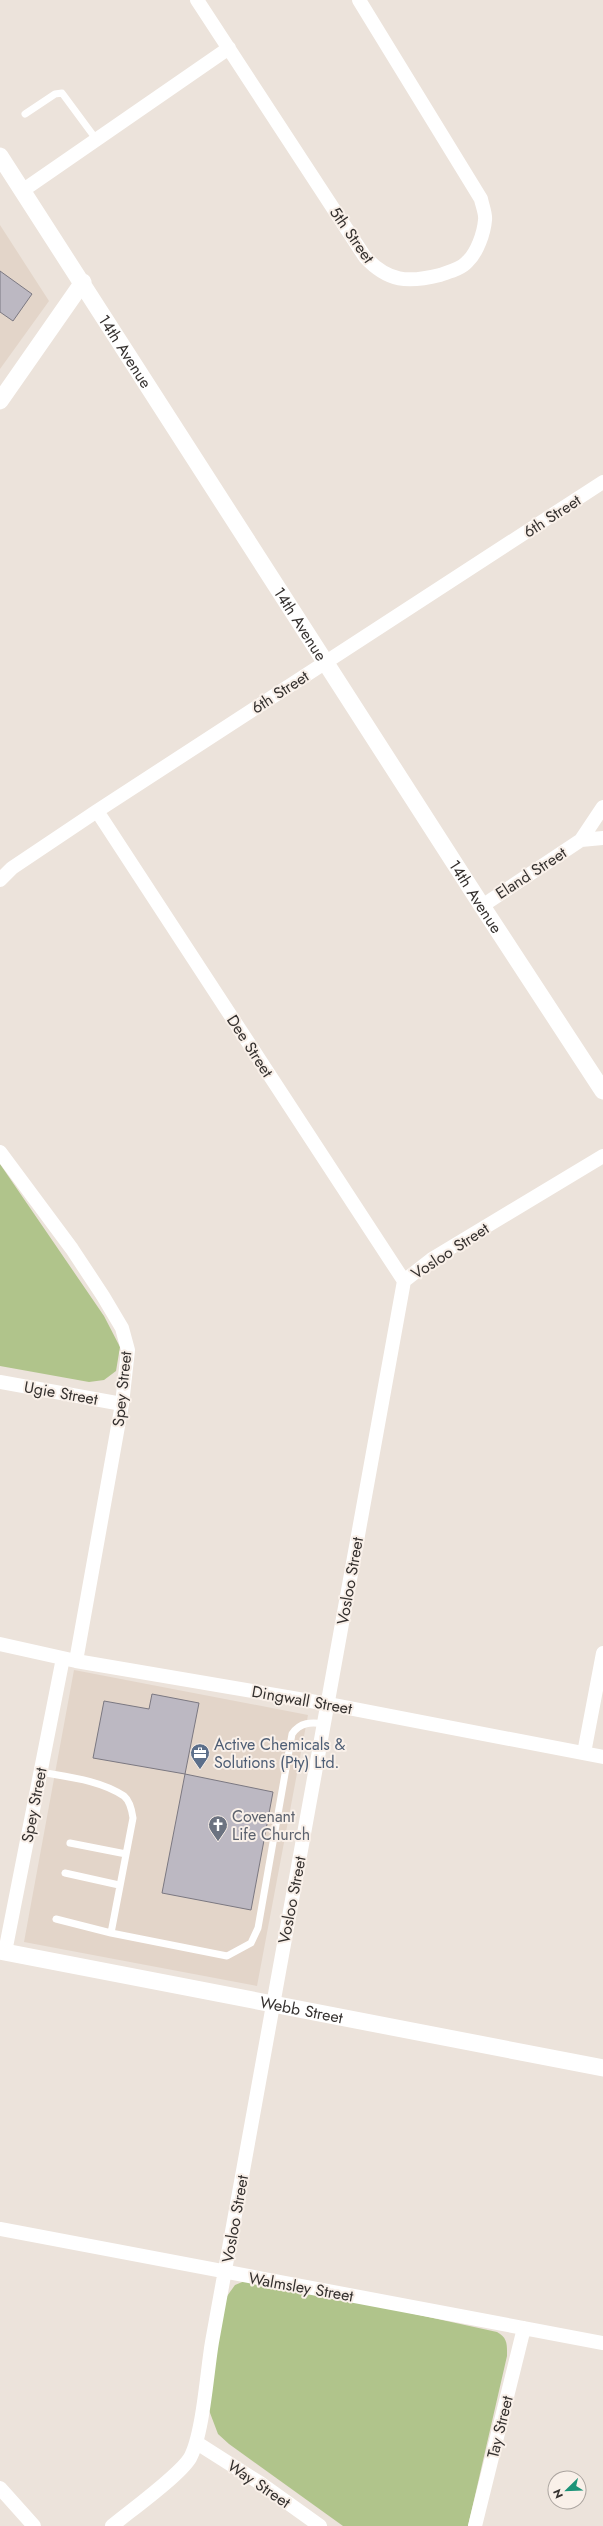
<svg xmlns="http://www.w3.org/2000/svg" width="603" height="2526" viewBox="0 0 603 2526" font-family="Jost,sans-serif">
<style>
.built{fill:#e3d5c9}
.green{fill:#b0c48b}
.building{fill:#bcb8c2;stroke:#7b7881}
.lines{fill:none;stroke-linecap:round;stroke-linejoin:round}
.service{stroke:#fff;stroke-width:7}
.minor{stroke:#fff;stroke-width:14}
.tertiary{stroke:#fff;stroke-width:17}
.labels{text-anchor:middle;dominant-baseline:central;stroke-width:4;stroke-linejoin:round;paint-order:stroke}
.street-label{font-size:16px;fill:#35312f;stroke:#f9f0e9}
.service-label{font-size:16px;fill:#4e5e75;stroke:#f9f0e9;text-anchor:start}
.worship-label{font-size:16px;fill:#5b616d;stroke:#f9f0e9;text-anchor:start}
</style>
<rect width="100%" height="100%" fill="#ece3db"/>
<!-- built -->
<path class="built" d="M0,225L49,301L0,369Z
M74,1670L308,1715L257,1986L24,1942Z"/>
<!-- green -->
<path class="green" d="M0,1164L104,1316L120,1347L116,1371L104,1380L89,1382L0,1366Z
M247,2280H259L497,2332C508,2338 507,2345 507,2356L468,2526H343L229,2444L218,2434L207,2405L225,2299L235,2285Z"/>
<!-- building -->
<path class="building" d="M0,271L32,294L13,321L0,312Z
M152,1694L199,1703L185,1774L93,1758L104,1701L149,1709Z
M185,1774L273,1792L251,1910L162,1893Z"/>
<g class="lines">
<!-- service -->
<path class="service" d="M25,114L55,94L62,93L96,139
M40,1772C68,1777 100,1780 124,1796C130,1801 132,1811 133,1818L111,1933L227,1956L251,1943L258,1928L292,1734C300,1722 311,1722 325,1724
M70,1843L126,1854
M65,1873L119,1885
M56,1919L111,1933"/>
<!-- minor -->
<path class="minor" d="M197,0L365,257C388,282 408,283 440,275C448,272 461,269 467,262C477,253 484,233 485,220C486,214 482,205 481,199L359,0
M22,191L229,48
M97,811L404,1281
M581,840L603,838
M0,880L12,868L97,811L603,482
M482,906L581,840L603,807
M0,1152L72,1249L103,1296L122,1328L128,1350L122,1404L76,1661
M0,1382L122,1404
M0,1644L76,1661L328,1704L603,1757
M584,1753L603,1653
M5,1952L63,1658
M0,2229L603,2343
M197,2443L260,2483L320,2526
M0,2488L34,2526
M112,2526C130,2511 179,2476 190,2458C203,2435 207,2371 212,2342L404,1281L432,1259L603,1156
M475,2526L524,2328"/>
<!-- tertiary -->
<g class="tertiary">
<path id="s1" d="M0,156L482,906L603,1091"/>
<path d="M0,401L83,282"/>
<path id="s2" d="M0,1951L603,2068"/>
</g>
</g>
<!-- icons -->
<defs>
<g id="office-pin" transform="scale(1)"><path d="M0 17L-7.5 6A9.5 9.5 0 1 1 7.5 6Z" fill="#5c6f8a" stroke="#f9f0e9"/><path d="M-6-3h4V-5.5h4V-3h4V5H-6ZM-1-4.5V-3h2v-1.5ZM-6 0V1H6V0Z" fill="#fff"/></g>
<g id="church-pin" transform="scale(1)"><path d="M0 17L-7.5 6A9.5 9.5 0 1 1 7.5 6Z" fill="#6b7280" stroke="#f9f0e9"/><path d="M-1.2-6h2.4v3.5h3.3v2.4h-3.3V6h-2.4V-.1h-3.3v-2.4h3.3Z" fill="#fff"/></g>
</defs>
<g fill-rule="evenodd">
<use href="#office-pin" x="200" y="1753"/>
<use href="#church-pin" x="218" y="1825"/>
</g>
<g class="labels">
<!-- street labels -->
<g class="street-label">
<text transform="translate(352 235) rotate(55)">5th Street</text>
<text stroke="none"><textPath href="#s1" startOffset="232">14th Avenue</textPath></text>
<text transform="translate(552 516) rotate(-33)">6th Street</text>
<text stroke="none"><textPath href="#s1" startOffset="556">14th Avenue</textPath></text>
<text transform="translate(280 692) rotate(-33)">6th Street</text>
<text transform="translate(531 873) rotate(-33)">Eland Street</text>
<text stroke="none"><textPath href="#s1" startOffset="880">14th Avenue</textPath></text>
<text transform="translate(250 1046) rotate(57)">Dee Street</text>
<text transform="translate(450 1251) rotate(-33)">Vosloo Street</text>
<text transform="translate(122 1389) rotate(-84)">Spey Street</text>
<text transform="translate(61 1393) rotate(10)">Ugie Street</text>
<text transform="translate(350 1581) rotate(-80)">Vosloo Street</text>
<text transform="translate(302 1700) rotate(10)">Dingwall Street</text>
<text transform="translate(34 1805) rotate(-79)">Spey Street</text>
<text transform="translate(292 1900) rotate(-79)">Vosloo Street</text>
<text stroke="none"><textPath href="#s2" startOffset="307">Webb Street</textPath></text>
<text transform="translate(235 2219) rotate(-80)">Vosloo Street</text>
<text transform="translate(301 2287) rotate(10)">Walmsley Street</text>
<text transform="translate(500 2427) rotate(-76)">Tay Street</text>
<text transform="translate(259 2484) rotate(34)">Way Street</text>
</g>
<!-- service labels -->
<g class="service-label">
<text x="214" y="1744">Active Chemicals &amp;<tspan x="214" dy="18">Solutions (Pty) Ltd.</tspan></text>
</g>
<!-- worship labels -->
<g class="worship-label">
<text x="232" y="1816">Covenant<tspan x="232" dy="18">Life Church</tspan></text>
</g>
</g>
<!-- north arrow -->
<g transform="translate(567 2490) rotate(247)"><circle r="19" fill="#f9f0e9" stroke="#aba49f"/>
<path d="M0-3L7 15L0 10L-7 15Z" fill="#1c9378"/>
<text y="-6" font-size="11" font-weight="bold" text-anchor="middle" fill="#35312f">N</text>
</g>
</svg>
